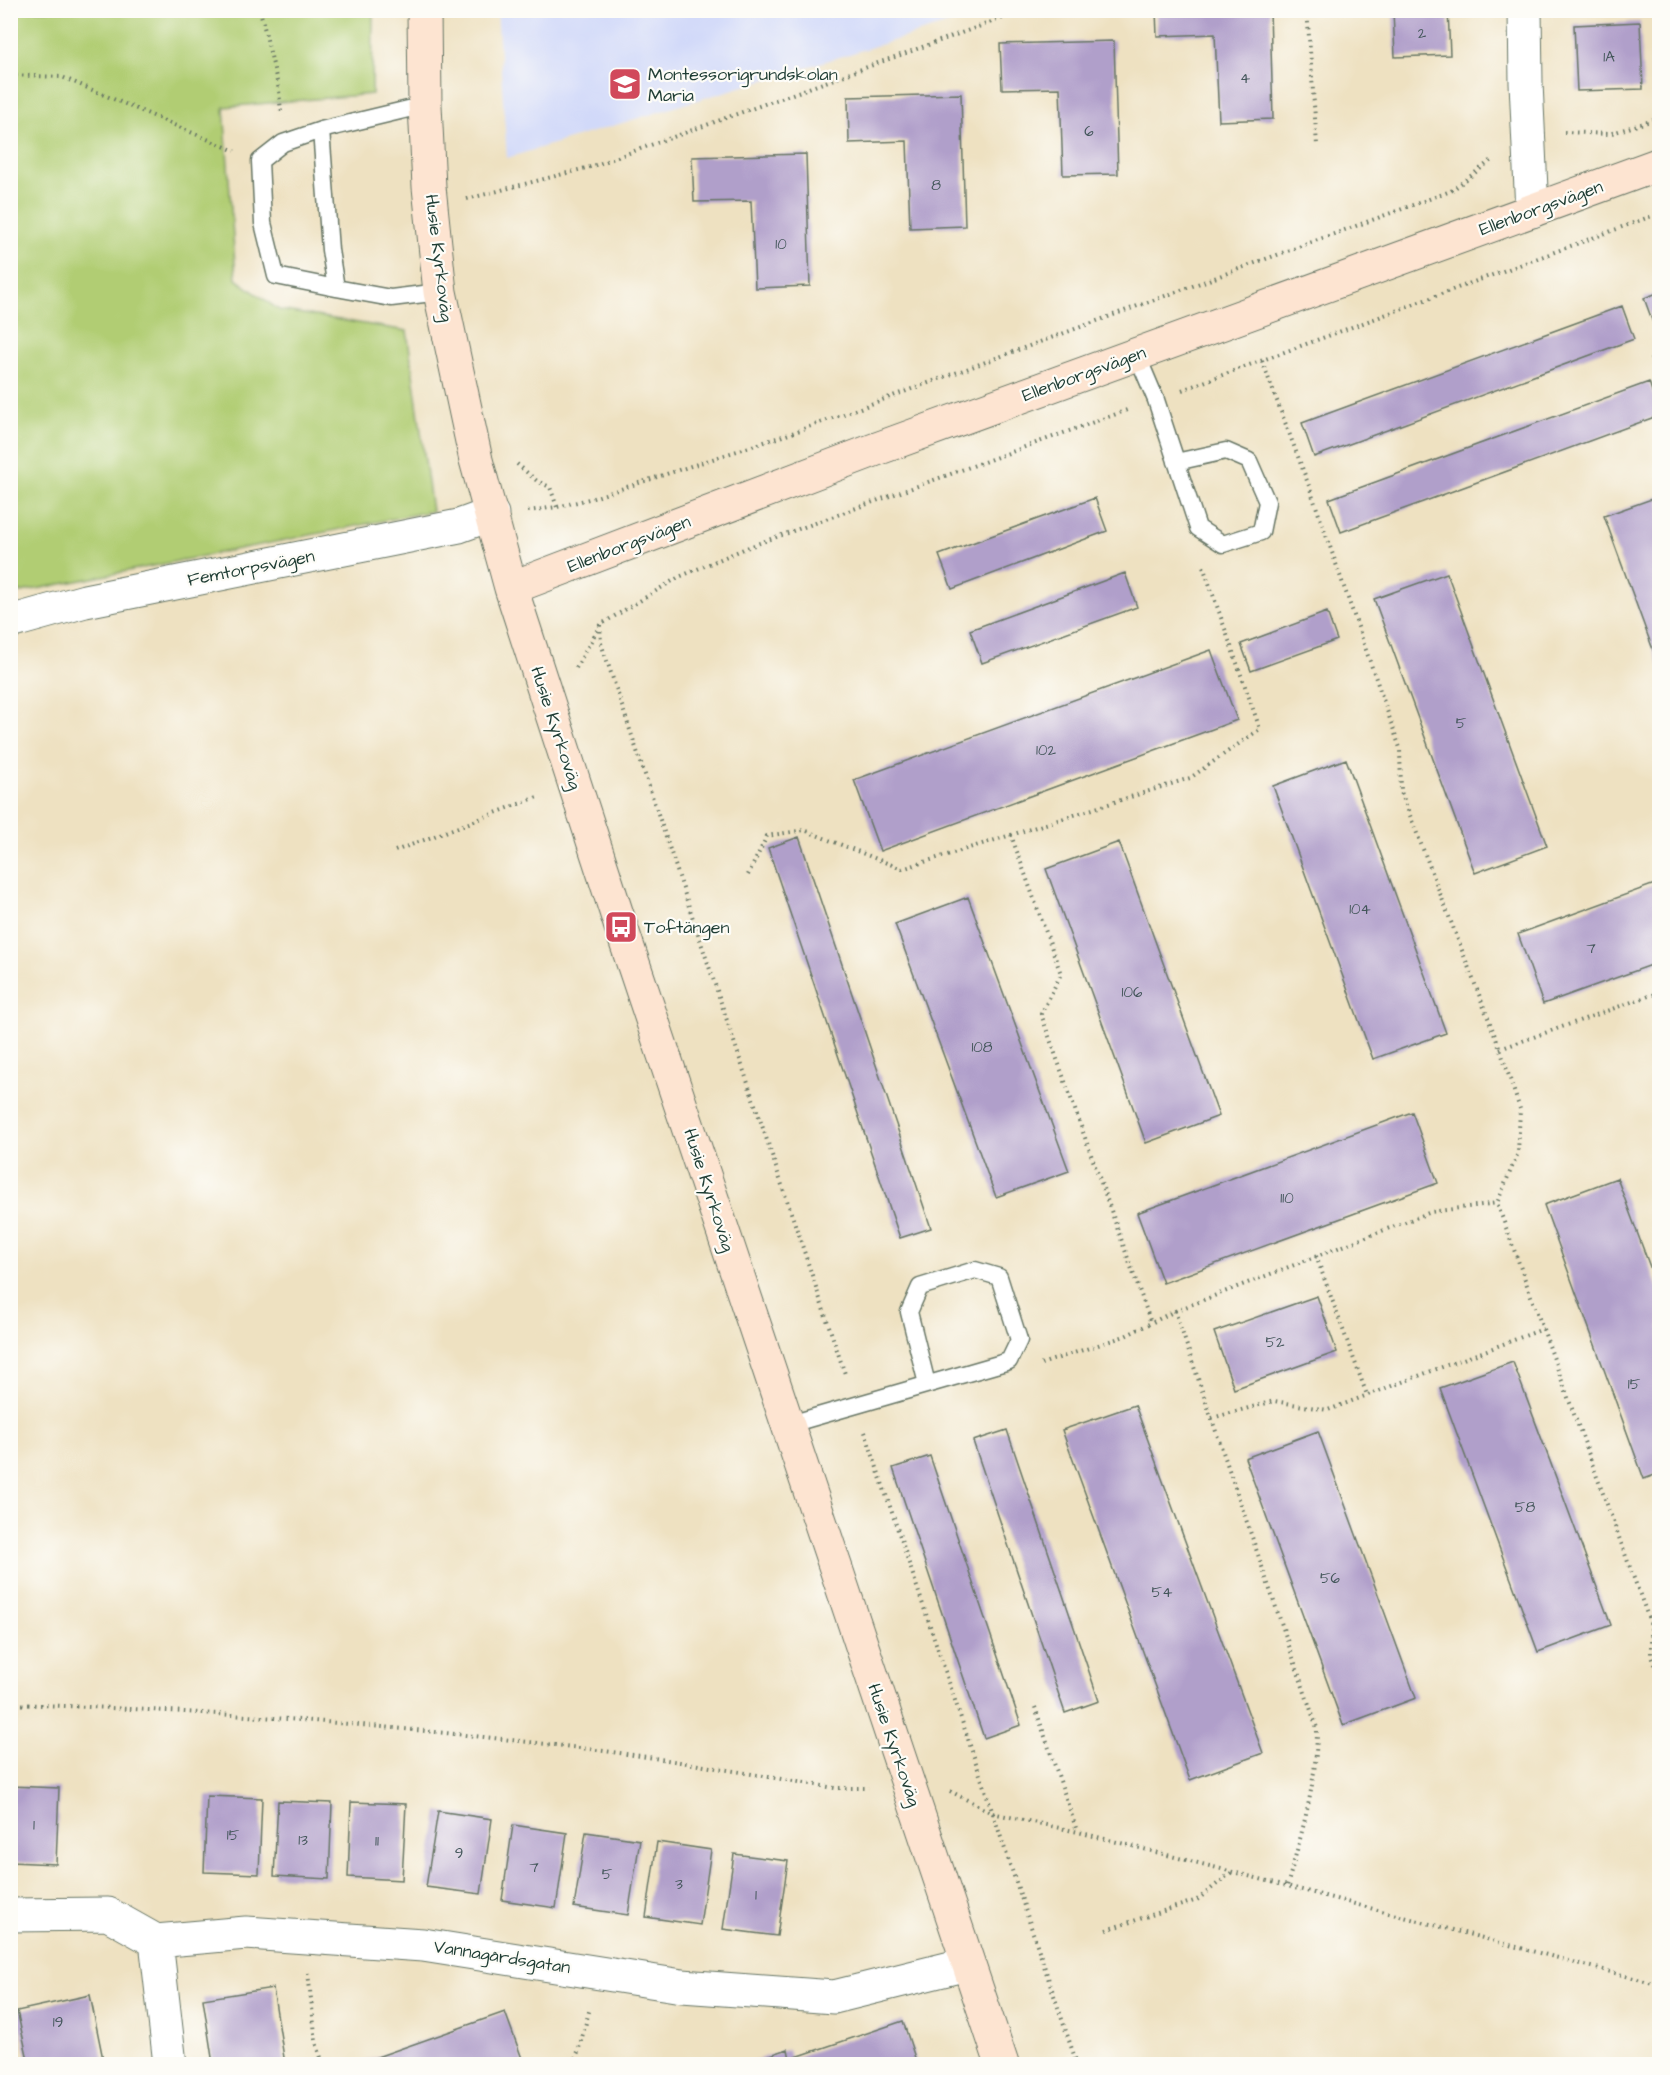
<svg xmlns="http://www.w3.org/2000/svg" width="1670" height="2075" viewBox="0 0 1670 2075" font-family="'Architects Daughter',sans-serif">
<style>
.built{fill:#d1d9f9}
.green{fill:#b1cd73;stroke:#688554;stroke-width:1.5}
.building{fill:#b09fca}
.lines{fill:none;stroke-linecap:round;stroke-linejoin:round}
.lane-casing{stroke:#677665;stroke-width:19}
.street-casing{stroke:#677665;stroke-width:35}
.secondary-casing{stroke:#677665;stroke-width:35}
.path{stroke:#677665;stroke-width:4;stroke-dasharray:1.5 4.5;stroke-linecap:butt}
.lane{stroke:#fff;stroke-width:16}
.street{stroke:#fff;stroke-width:33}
.secondary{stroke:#fde4d1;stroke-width:33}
.labels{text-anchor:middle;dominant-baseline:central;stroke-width:4.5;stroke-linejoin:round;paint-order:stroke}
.number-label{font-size:15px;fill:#43565a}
.poi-label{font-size:18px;fill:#1f3d34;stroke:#fdfcf7;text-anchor:start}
.street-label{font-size:18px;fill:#1f3d34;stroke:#fdfcf7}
</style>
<rect width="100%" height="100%" fill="#fdfcf7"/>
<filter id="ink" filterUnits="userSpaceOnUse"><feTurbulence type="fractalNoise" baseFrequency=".0167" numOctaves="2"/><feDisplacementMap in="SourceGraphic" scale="12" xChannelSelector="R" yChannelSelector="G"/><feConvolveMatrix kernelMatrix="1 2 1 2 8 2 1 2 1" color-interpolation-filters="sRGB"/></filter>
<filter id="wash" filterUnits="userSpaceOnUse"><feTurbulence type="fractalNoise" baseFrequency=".008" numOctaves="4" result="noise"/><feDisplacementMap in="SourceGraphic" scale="24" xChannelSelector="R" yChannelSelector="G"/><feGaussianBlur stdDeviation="1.35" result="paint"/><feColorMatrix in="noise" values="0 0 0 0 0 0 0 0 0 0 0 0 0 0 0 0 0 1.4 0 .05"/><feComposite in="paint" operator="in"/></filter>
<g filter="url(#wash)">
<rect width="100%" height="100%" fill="#eee1c1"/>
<!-- built -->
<path class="built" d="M497,10H991V11L507,158Z"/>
<!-- green -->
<path class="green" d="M11,10L373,11L372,94L224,107L236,279L279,310L407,331L432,511L11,594Z"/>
<g id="blocks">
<!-- building -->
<path class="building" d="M1156,10H1270L1273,119L1219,121L1215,34L1157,36Z
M1393,10H1448L1450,55L1395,57Z
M1640,22L1643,89L1577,91L1574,25Z
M1114,41L1118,174L1063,175L1060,88L1002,89L1000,44Z
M961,94L965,226L910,228L907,141L849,143L848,97Z
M806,154L810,286L755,288L751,201L694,202L692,157Z
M1660,292V330L1656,331L1644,298Z
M1622,306L1634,339L1314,457L1302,423Z
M1649,382L1660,415L1341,532L1329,499Z
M1660,496V666H1659L1604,516Z
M1095,498L1107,531L952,589L939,555Z
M1125,573L1137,607L982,663L970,630Z
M1447,573L1547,846L1475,873L1374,599Z
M1327,612L1337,640L1251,671L1241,644Z
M1211,650L1237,720L880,851L854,780Z
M1346,759L1446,1033L1373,1059L1273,786Z
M799,837L931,1228L900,1238L768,848Z
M1119,842L1219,1116L1146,1143L1046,869Z
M1660,882V962L1543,1004L1518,934Z
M968,897L1069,1171L996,1197L895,924Z
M1412,1112L1438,1183L1163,1283L1137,1213Z
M1617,1178L1660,1294V1473L1644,1479L1544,1205Z
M1317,1296L1337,1352L1234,1389L1214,1332Z
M1513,1362L1611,1625L1538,1652L1440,1388Z
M1135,1405L1263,1753L1190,1780L1062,1430Z
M1007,1430L1099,1701L1065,1713L973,1441Z
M1318,1431L1416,1698L1343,1725L1245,1458Z
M930,1456L1021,1725L984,1738L893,1468Z
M10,1786L59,1788L56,1864L10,1862Z
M207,1796L262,1798L259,1874L204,1872Z
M278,1801L332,1803L329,1879L274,1876Z
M351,1802L406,1804L402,1880L348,1877Z
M438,1811L492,1819L481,1894L426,1887Z
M513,1825L567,1833L556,1908L502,1900Z
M586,1832L640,1840L628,1915L574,1907Z
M657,1842L711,1850L700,1925L646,1917Z
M734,1854L788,1861L777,1936L723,1929Z
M273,1988L285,2064H213L203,1999Z
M90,1995L104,2064H29L17,2011Z
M505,2012L524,2064H357Z
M903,2021L917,2064H744L788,2049L790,2059Z"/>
</g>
</g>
<g filter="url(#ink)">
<use href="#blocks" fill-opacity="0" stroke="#677665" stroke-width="1.5"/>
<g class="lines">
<!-- lane casing -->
<g class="lane-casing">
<path id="lane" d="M425,105L321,130L330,250L336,288L391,298L440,292
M321,130L283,143L260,161L263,223L276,276L336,288
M1137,355L1156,400L1198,528L1223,544L1261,532L1267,502L1249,461L1226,451L1176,462
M787,1425L1009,1361L1019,1340L999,1277L975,1270L920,1287L909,1312L927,1384"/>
</g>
<!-- street casing -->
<g class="street-casing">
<path id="street" d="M1525,10L1526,83L1532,211
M10,622L85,601L459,526L492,514
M10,1915L108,1914L156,1941
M170,2064L156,1941L246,1933L423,1945L682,1986L834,1997L967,1964"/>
</g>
<!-- secondary casing -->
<g class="secondary-casing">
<path id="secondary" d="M424,10L425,105L429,187L440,292L476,460L511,588L621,927L1002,2064
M511,588L874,450L1660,164"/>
</g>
<!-- path -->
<path class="path" d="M260,10L279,90L281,112
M1307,10L1317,145
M10,75L62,77L235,151
M1564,132L1609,134L1660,118
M467,199L590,167L1025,10
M1651,358L1660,383
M1262,361L1309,486L1400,748L1401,792L1500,1049L1520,1109L1518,1153L1497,1203L1651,1625V1656L1660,1681
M1182,390L1660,213
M517,464L537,481L550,487L557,507
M528,511L557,507L593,498L792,433L1451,191L1493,159
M600,625L601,643L846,1377
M576,668L600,625L679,577L746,548L1130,409
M1011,835L1190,778L1260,729L1203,566
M395,851L540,796
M748,875L767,836L804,830L902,869L1011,835L1061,974L1041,1014L1151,1323
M1500,1049L1660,992
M1316,1256L1367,1395
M1175,1311L1431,1212L1497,1203
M1041,1364L1125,1336L1175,1311L1317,1728C1317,1782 1302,1833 1287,1886
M1212,1418L1274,1401L1328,1410L1543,1329
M865,1432L1077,2064
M10,1704C201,1710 391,1725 580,1748C665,1758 750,1774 835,1788H869
M1035,1707L1077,1831
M950,1791L992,1813L1078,1832L1287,1886L1660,1985
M1106,1930L1197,1900L1232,1872
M308,1973L316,2042L323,2064
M572,2064L578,2052L590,2008"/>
<!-- lane -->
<use href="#lane" class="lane"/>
<!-- street -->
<use href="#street" class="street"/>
<!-- secondary -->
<use href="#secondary" class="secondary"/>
</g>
</g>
<!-- icons -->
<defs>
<g id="school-square" transform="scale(1.725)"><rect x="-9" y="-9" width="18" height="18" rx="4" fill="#d1495b" stroke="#fdfcf7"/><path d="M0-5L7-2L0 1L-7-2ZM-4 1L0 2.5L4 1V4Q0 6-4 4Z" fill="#fff"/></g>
<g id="bus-square" transform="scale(1.725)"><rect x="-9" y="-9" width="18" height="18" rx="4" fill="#d1495b" stroke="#fdfcf7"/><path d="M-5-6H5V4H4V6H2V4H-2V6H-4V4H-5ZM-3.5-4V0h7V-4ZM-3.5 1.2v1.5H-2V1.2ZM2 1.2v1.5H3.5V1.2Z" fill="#fff"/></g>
</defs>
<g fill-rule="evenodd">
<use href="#school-square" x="625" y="84"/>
<use href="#bus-square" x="621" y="927"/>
</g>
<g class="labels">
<!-- number labels -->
<g class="number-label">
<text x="1422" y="33">2</text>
<text x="1609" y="57">1A</text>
<text x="1245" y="78">4</text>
<text x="1089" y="131">6</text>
<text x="936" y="185">8</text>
<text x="781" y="244">10</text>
<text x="1461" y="723">5</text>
<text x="1046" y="750">102</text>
<text x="1360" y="909">104</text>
<text x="1591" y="948">7</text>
<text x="1132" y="992">106</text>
<text x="982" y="1047">108</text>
<text x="1287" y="1198">110</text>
<text x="1275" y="1342">52</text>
<text x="1634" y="1384">15</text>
<text x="1525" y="1507">58</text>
<text x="1330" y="1578">56</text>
<text x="1162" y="1592">54</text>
<text x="34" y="1825">1</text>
<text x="233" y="1835">15</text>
<text x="303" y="1840">13</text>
<text x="377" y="1841">11</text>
<text x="459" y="1853">9</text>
<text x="534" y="1867">7</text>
<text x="607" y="1874">5</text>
<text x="679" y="1884">3</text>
<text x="756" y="1895">1</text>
<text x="58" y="2022">19</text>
</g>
<!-- poi labels -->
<g class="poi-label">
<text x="648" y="74">Montessorigrundskolan<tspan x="648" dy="21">Maria</tspan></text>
<text x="644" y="927">Toftängen</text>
</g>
<!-- street labels -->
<g class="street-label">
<text transform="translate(1541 208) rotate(-20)">Ellenborgsvägen</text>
<text transform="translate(439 258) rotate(83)">Husie Kyrkoväg</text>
<text transform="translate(1084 374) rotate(-20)">Ellenborgsvägen</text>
<text transform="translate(629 544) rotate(-21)">Ellenborgsvägen</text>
<text transform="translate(251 568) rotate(-11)">Femtorpsvägen</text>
<text transform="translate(556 728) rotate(72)">Husie Kyrkoväg</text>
<text transform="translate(709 1190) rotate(72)">Husie Kyrkoväg</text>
<text transform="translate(894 1745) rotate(71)">Husie Kyrkoväg</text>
<text transform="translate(502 1957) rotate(9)">Vannagårdsgatan</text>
</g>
</g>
<!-- margin -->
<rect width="1670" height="2075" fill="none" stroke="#fdfcf7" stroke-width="36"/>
</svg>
